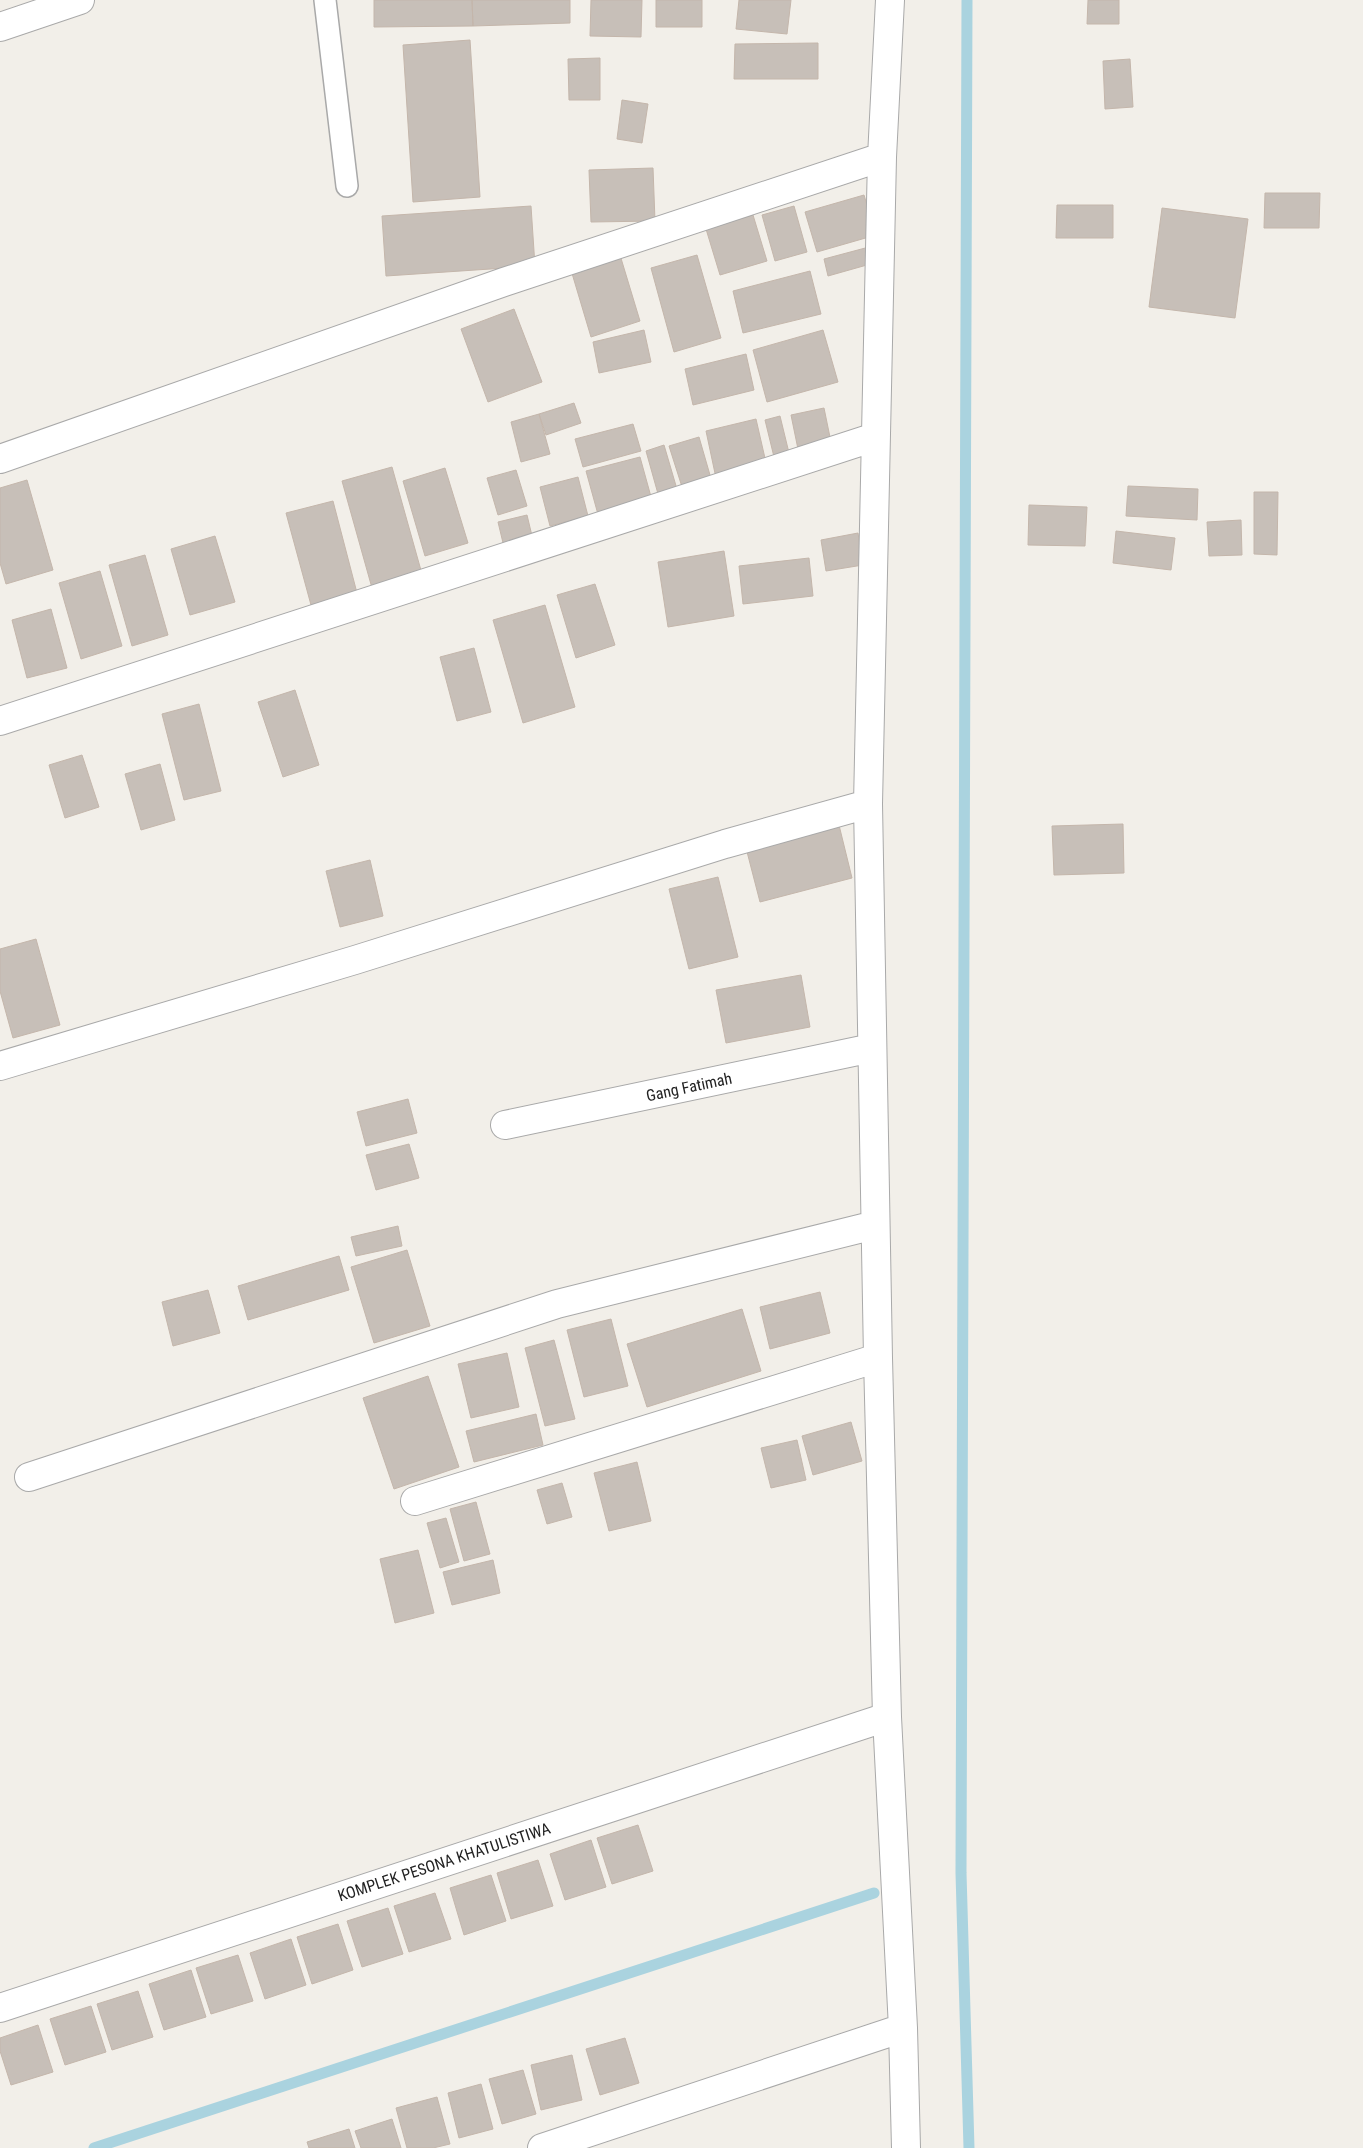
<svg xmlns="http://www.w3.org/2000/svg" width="1363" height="2148" viewBox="0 0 1363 2148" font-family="'Roboto Condensed',sans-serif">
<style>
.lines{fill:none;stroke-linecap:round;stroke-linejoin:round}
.stream{stroke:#aad3df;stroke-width:11}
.building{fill:#c7bfb8;stroke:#c4b6ab}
.lane-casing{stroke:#a9a9a9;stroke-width:24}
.street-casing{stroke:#a9a9a9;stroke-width:30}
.lane{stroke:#fff;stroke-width:21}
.street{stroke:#fff;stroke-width:28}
.labels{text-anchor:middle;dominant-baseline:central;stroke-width:4;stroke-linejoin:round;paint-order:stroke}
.street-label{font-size:16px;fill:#222;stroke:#fff}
</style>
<rect width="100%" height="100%" fill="#f2efe9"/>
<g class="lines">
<!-- stream -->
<path class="stream" d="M967,0L961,1873L969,2148
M94,2148L874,1893"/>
</g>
<!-- building -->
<path class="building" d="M374,0H472L473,26L374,27Z
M472,0H570V23L473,26Z
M591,0H642L641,37L590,36Z
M656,0H702V27H656Z
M739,0H791L787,34L736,29Z
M1088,0H1119V24H1087Z
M470,40L480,197L413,202L403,45Z
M818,43V79H734L735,44Z
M600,58V100H569L568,59Z
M1130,59L1133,107L1105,109L1103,61Z
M622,100L648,104L642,143L617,139Z
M653,168L655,221L591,222L589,170Z
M1265,193H1320L1319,228H1264Z
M864,195L876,235L817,252L805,212Z
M1057,205H1113V238H1056Z
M531,206L535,266L386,276L382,216Z
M794,206L807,252L775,261L762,215Z
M1162,208L1248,219L1235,318L1149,307Z
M753,215L767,261L720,275L706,229Z
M869,247L874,263L828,276L824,259Z
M620,255L640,321L591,337L571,270Z
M697,255L721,338L674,352L651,268Z
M810,271L821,314L743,333L733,291Z
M514,309L542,382L488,402L461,329Z
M644,330L651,362L599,373L593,342Z
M823,330L838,382L767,402L753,350Z
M746,354L754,390L693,405L685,369Z
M574,403L581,423L546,435L539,414Z
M824,408L832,447L799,454L791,415Z
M539,414L550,454L521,462L511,422Z
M780,416L790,457L775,461L765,420Z
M756,419L767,467L716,478L706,431Z
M633,424L641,451L583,467L575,439Z
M699,437L712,482L683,490L669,446Z
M664,445L679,496L660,501L646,451Z
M640,457L653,504L599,518L586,471Z
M392,467L422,574L372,588L342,481Z
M445,468L468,543L425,556L403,481Z
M516,470L527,506L498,515L487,478Z
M578,477L588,516L550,526L540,487Z
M27,480L53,570L6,584L0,563V488Z
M1128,486L1198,489L1197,520L1126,516Z
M1254,492H1278L1277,555L1254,554Z
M333,501L357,593L311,605L286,513Z
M1029,505L1087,507L1085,546L1028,545Z
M527,515L533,540L504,547L498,522Z
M1241,520L1242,555L1209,556L1207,522Z
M1116,531L1175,538L1171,570L1113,563Z
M858,533L863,565L826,571L821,540Z
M215,536L235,602L190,615L171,549Z
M724,551L734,616L668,627L658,562Z
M145,555L168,635L132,646L109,565Z
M809,558L813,596L743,604L739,566Z
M100,571L122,646L81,659L59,583Z
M595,584L615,645L576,658L557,595Z
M545,605L575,707L523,723L493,620Z
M51,609L67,668L27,678L12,620Z
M474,648L491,712L457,721L440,657Z
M295,690L319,765L283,777L258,702Z
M199,704L221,791L184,800L162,714Z
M82,755L99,807L65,818L49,765Z
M160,764L175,820L141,830L125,774Z
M838,821L852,878L760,902L745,844Z
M1123,824L1124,873L1054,875L1052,826Z
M370,860L383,916L340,927L326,871Z
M718,877L738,957L689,969L669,889Z
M36,939L60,1025L13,1038L0,991V949Z
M801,975L810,1027L726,1043L716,990Z
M408,1099L417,1133L366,1146L357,1112Z
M409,1144L419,1178L376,1190L366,1155Z
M398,1226L402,1246L356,1256L351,1237Z
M407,1250L430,1326L374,1343L351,1267Z
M339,1256L349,1290L248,1320L238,1286Z
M208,1290L220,1333L173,1346L162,1302Z
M820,1292L830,1333L770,1349L760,1307Z
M742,1309L761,1371L647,1407L627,1344Z
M611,1319L628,1386L584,1397L567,1330Z
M554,1340L575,1419L545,1426L525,1348Z
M507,1353L519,1407L471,1418L458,1364Z
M428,1376L459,1467L394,1489L363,1398Z
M536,1414L543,1445L474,1462L466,1431Z
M851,1422L862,1461L813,1475L802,1436Z
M797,1440L806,1480L771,1488L761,1448Z
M637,1462L651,1521L609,1531L594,1473Z
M562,1483L572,1517L547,1524L537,1490Z
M476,1502L490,1554L464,1561L450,1509Z
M446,1518L459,1562L440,1568L427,1523Z
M418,1550L434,1613L395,1623L380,1559Z
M493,1560L500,1593L452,1605L443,1572Z
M638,1825L653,1871L612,1884L597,1838Z
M591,1840L606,1887L565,1900L550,1854Z
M538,1860L553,1906L511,1919L497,1873Z
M491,1875L506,1921L464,1935L450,1888Z
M435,1893L451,1939L409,1952L394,1906Z
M388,1908L403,1954L362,1967L347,1921Z
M338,1924L353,1970L312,1984L297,1937Z
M291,1939L306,1985L265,1999L250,1953Z
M238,1955L253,2001L211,2014L196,1968Z
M191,1970L206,2017L164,2030L149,1984Z
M138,1991L153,2037L112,2050L97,2004Z
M91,2006L106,2052L65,2065L50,2019Z
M38,2025L53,2072L11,2085L0,2051V2038Z
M625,2038L639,2083L600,2095L586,2049Z
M572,2055L582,2100L541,2110L531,2065Z
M523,2070L536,2114L502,2124L489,2079Z
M481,2084L493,2129L459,2138L448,2093Z
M437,2097L450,2144L433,2148H407L396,2108Z
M392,2119L401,2148H361L355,2131Z
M349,2129L355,2148H309L307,2142Z"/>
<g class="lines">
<!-- lane casing -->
<g class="lane-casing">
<path id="lane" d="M325,0L347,186"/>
</g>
<!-- street casing -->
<g class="street-casing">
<path id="street" d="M890,0L882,157L868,804L878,1358L887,1717L903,2028L906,2148
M0,27L80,0
M0,459L504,282L882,157
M0,721L875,437
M0,1066L355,960L725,844L868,804
M505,1125L872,1048
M29,1477L557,1304L875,1225
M415,1501L878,1358
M0,2008L887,1717
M542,2148L903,2028"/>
</g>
<!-- lane -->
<use href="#lane" class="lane"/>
<!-- street -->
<use href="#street" class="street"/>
</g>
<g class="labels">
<!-- street labels -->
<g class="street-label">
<text transform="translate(689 1087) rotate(-12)">Gang Fatimah</text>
<text transform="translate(444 1862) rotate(-18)">KOMPLEK PESONA KHATULISTIWA</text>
</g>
</g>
</svg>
